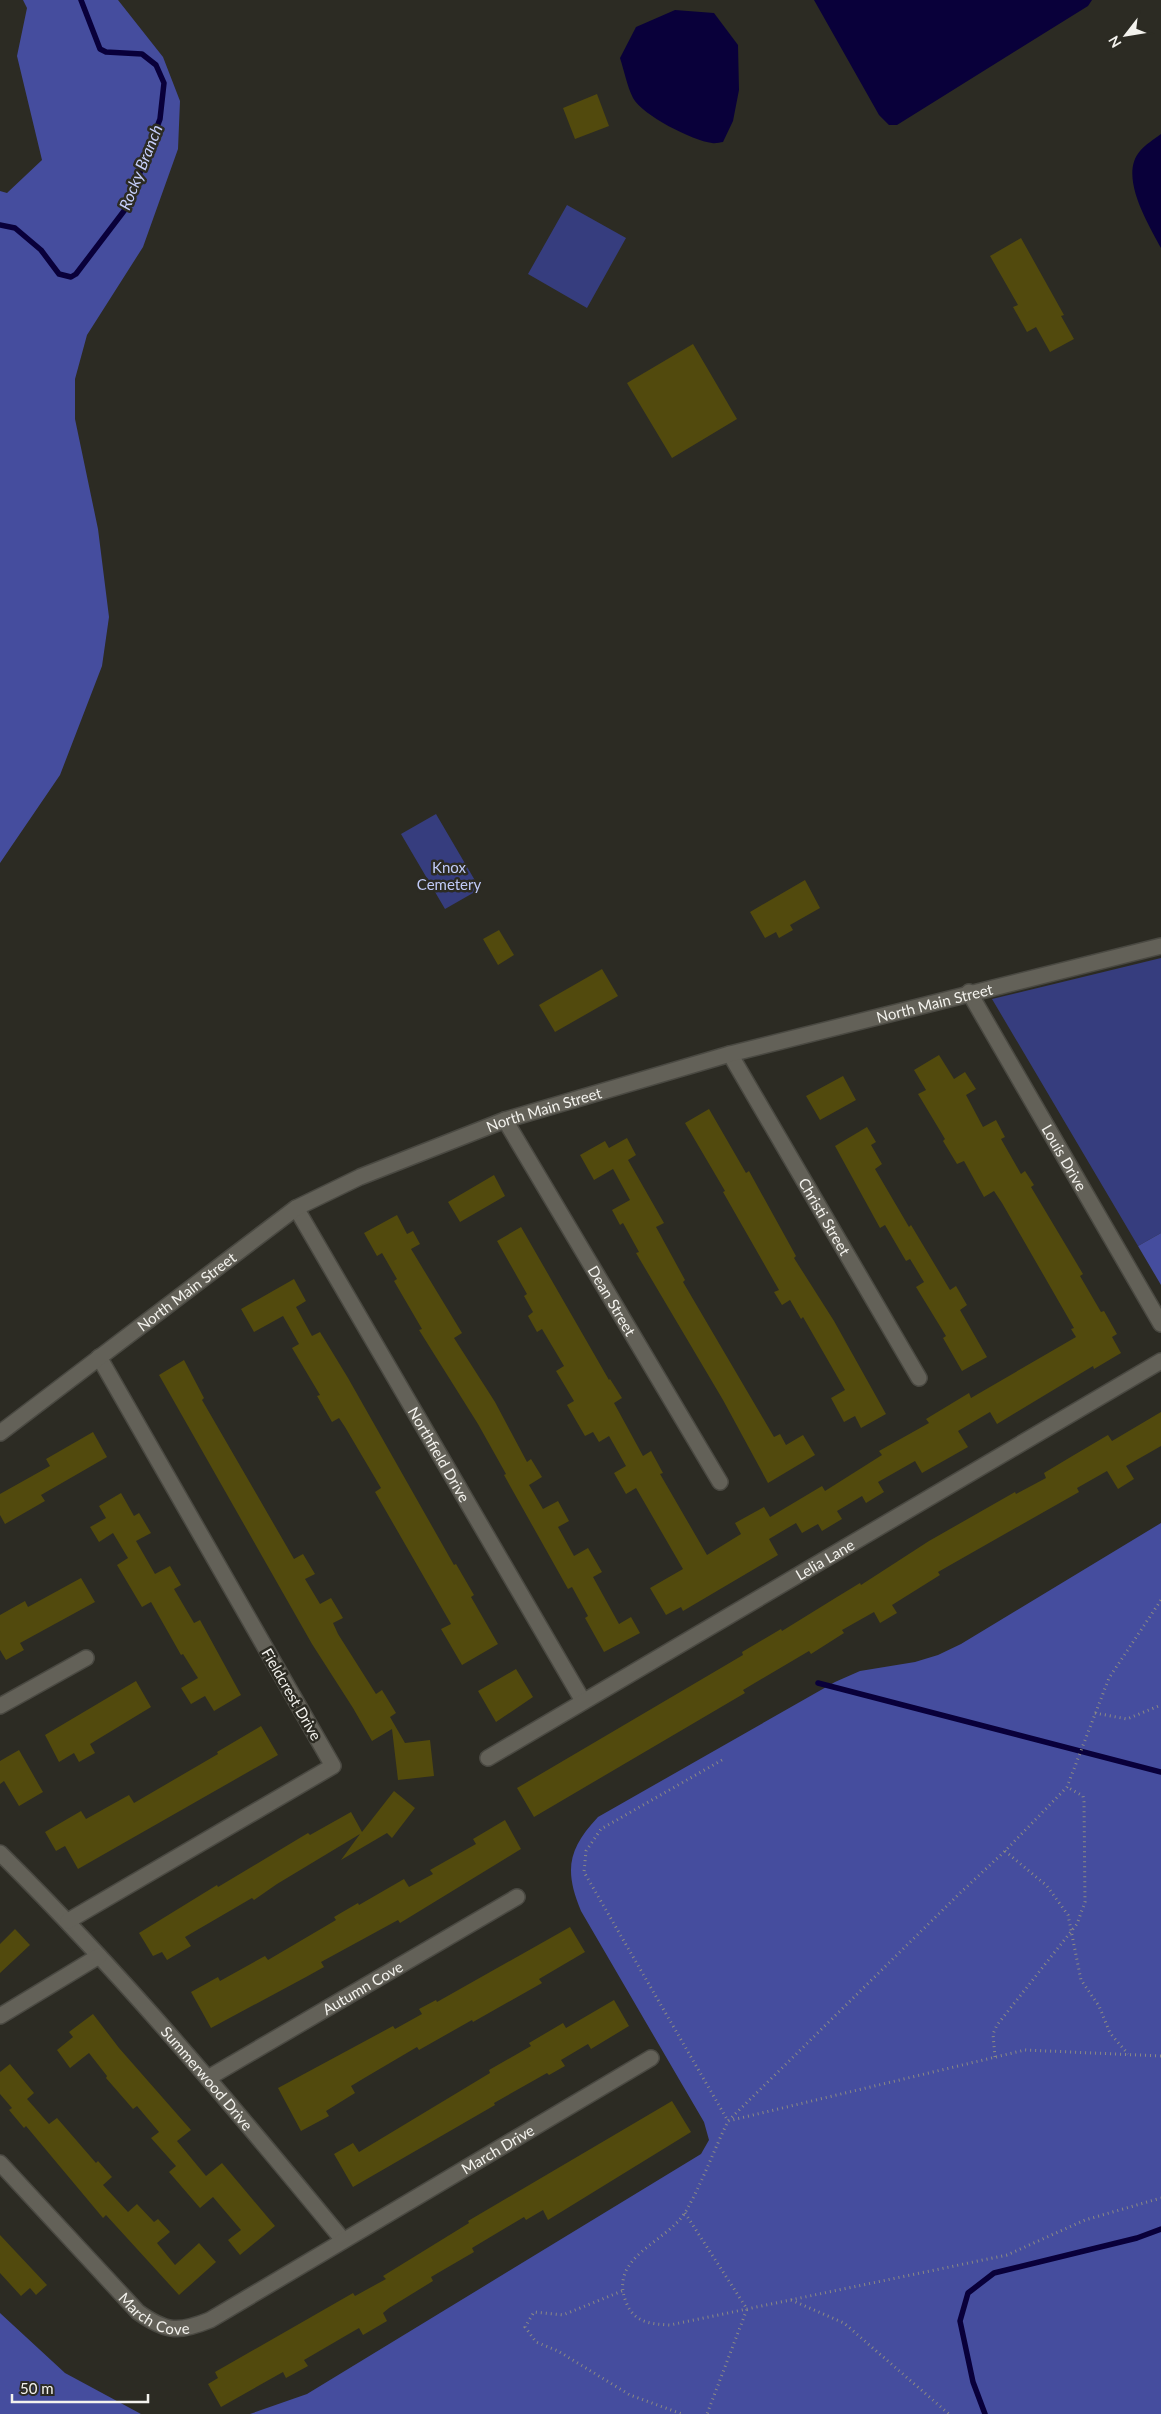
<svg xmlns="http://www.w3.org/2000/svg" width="1161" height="2414" viewBox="0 0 1161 2414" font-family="Lato,sans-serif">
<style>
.green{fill:#363d7e}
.forest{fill:#454d9e}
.water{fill:#09003a}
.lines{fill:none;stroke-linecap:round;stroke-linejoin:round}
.stream{stroke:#09003a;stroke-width:5.5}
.building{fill:#524a0d}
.street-casing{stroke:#4a4942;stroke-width:18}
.secondary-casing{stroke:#4a4942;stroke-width:18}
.path{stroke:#8b8a84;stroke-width:3;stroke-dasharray:1 4;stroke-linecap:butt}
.street{stroke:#636158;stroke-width:15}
.secondary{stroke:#636158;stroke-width:15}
.labels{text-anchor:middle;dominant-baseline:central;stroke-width:5;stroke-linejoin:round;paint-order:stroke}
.park-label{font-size:15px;fill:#c0caf7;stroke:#2c2b23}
.street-label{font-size:15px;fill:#f3f2ed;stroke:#2c2b23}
.water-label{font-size:16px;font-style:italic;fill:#c6cffc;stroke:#2c2b23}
</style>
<rect width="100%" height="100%" fill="#2c2b23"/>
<!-- green -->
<path class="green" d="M567,205L626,238L587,308L528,274Z
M436,814L480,889L445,909L401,834Z
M1161,958V1233L1138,1246L992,999Z"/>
<!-- forest -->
<path class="forest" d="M23,0H118L163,57L180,101L178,149L143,247L87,335L75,379V419L98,529L109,617L102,666L60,775L0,863V191L7,193L42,160L17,56L27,8Z
M1161,1233V1285L1138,1246Z
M1161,1523V2414H250L307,2394L701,2154L709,2140L704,2122L581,1911C564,1870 568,1849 598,1817L835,1682L860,1671L915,1662L938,1655L961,1644Z
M0,2313L65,2373L141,2414H0Z"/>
<!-- water -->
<path class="water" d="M814,0H1092L1088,6L897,125H889L879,115Z
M675,10L714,13L738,45L739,90L733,121L723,142C720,142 716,144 712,143C693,141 642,115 633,98C627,86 624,70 620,58L636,27Z
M1161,134V248C1149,225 1118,176 1140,151C1145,145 1154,139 1161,134Z"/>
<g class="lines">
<!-- stream -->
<path class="stream" d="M0,225L15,228L41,250L59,274L71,277L76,274L127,207L160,119L164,83L156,65L142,54L106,52L100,49L81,0
M818,1683L1161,1772
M985,2414L973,2382L960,2321L968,2293L994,2273L1137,2238L1161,2229"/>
</g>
<!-- building -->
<path class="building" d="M597,94L609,126L575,139L563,108Z
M1021,238L1064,315L1061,316L1074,339L1050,352L1036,327L1027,332L1013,307L1018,305L990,256Z
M693,344L737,419L672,458L627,383Z
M805,880L820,908L790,925L793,930L779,938L776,932L765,938L750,912Z
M499,930L514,955L498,965L483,939Z
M602,969L618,996L555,1032L539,1005Z
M939,1055L954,1079L965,1072L976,1089L966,1095L983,1127L996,1120L1005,1137L1001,1139L1021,1174L1025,1171L1034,1185L1031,1187L1083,1274L1080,1276L1101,1312L1104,1311L1117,1334L1112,1337L1121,1353L1094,1369L1093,1366L997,1424L990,1412L958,1431L968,1447L922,1473L915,1461L878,1482L884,1492L866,1503L862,1496L837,1511L842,1519L822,1531L818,1524L802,1533L796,1523L769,1539L778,1555L683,1611L681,1607L666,1615L650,1588L683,1569L636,1488L626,1494L614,1473L626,1466L609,1436L599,1442L593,1432L585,1436L567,1405L574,1401L556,1371L564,1366L542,1329L537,1332L528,1316L533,1312L524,1296L527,1294L497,1241L521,1227L609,1380L610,1379L622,1398L614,1403L643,1456L651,1451L663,1473L660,1474L707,1555L741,1534L735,1523L764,1507L770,1517L822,1486L825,1491L882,1455L879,1451L929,1423L926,1419L969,1393L971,1398L1076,1337L1071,1329L1074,1328L1002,1203L994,1191L984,1197L964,1161L957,1164L943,1141L945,1139L918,1094L926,1090L914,1070Z
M843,1076L856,1100L820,1120L806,1096Z
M709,1109L746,1173L749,1171L796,1256L794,1258L834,1321L886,1414L861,1428L855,1416L844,1422L831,1398L845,1390L803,1317L801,1319L790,1300L782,1305L774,1292L779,1290L723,1192L725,1191L685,1123Z
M867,1127L876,1142L871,1145L882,1164L875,1169L909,1227L911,1225L950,1290L956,1286L967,1305L960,1310L987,1357L962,1371L943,1338L946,1336L916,1287L924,1282L910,1259L906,1261L885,1225L880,1228L835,1146Z
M627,1138L636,1155L628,1160L664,1223L656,1227L685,1280L683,1282L774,1437L780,1434L786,1445L803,1435L815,1455L768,1483L723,1400L636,1253L639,1252L623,1223L620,1225L612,1210L630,1200L613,1169L594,1180L580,1155L605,1141L609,1148Z
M494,1175L505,1196L460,1222L448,1202Z
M397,1215L407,1234L413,1231L420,1244L411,1249L462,1333L454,1338L495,1402L527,1462L531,1459L542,1477L529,1485L543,1509L558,1501L569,1521L558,1527L574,1556L588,1548L602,1572L593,1577L619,1624L631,1617L640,1633L604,1652L585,1618L588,1616L572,1587L568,1589L504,1475L506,1474L478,1424L419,1330L422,1329L394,1281L397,1279L382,1253L377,1256L364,1233Z
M294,1279L306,1301L296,1307L312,1336L320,1332L348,1378L454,1565L456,1564L474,1595L471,1597L498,1644L462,1665L441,1629L451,1624L375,1492L381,1488L345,1427L339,1418L332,1422L317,1396L320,1395L292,1348L299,1344L283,1316L254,1332L241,1309Z
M184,1360L204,1398L202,1400L294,1559L303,1554L315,1574L305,1579L320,1604L331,1598L343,1618L333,1623L338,1634L376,1694L382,1690L396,1713L390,1717L405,1743L430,1740L434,1776L398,1780L392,1729L372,1741L353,1708L312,1644L159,1375Z
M1161,1412V1446L1126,1466L1134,1479L1118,1489L1107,1471L1077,1488L1079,1492L938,1572L940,1575L892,1605L897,1613L880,1623L874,1612L842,1630L844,1633L811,1654L809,1651L743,1690L745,1693L534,1817L517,1788L743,1655L742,1652L781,1629L782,1631L837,1597L860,1583L861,1585L929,1541L1015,1492L1016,1494L1046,1478L1044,1473L1074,1455L1108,1435L1112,1441Z
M93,1432L107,1457L41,1495L45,1501L5,1524L0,1515V1494L50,1466L46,1459Z
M121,1493L134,1516L139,1513L151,1533L136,1541L155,1574L170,1566L181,1585L174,1589L194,1623L200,1620L241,1695L214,1711L205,1696L191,1704L181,1688L198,1678L183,1654L181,1655L151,1602L142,1607L117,1565L128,1558L113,1533L99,1542L90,1527L106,1518L99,1506Z
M81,1578L95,1602L20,1643L24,1650L6,1660L0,1650V1615L25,1601L28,1607Z
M516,1669L533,1697L496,1722L478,1691Z
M136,1681L151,1707L90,1744L95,1753L79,1762L74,1753L59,1762L45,1735Z
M261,1726L278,1755L78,1869L65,1846L56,1851L45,1832L81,1811L86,1819L129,1795L134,1803L218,1754L217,1752Z
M19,1750L43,1792L19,1806L4,1781L0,1784V1761Z
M394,1791L415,1808L392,1838L387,1833L341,1860L360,1834L277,1884L254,1900L252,1898L185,1937L191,1946L167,1960L162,1952L153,1956L139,1933L217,1885L218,1887L308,1833L310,1835L351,1812L362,1832Z
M505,1820L521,1849L400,1923L398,1920L321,1962L324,1967L306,1977L211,2028L191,1992L218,1977L220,1981L265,1956L268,1960L336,1920L334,1917L358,1903L359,1905L404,1879L409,1887L433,1874L430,1870L476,1844L473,1839Z
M570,1927L585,1952L539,1979L542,1983L473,2022L472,2020L419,2050L417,2047L366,2077L351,2086L355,2093L326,2111L329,2116L301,2131L278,2088L393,2026L395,2029L422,2014L419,2009L436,2000L437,2002Z
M15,1929L30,1945L0,1973V1944Z
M614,2000L629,2026L591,2049L588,2044L561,2060L565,2066L549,2075L547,2073L494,2103L495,2105L353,2187L334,2154L353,2143L359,2152L490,2073L489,2070L531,2046L529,2043L563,2023L566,2028Z
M93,2014L119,2048L191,2130L177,2141L206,2176L222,2163L275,2226L240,2255L228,2240L241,2230L213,2197L200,2208L169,2172L176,2166L151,2138L159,2132L137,2106L133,2109L106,2078L107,2076L89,2053L70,2068L57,2050L73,2037L69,2032Z
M10,2064L34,2093L27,2099L49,2124L57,2118L96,2163L98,2161L112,2177L103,2185L128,2212L137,2204L154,2222L158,2219L170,2232L157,2243L175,2265L199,2243L216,2262L179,2295L106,2215L103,2218L26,2126L24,2128L9,2110L12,2108L0,2094V2072Z
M672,2101L691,2132L548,2220L543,2210L526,2220L524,2217L472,2248L474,2252L431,2277L433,2281L389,2308L383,2313L387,2321L363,2335L359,2328L304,2360L308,2366L286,2378L283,2372L221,2407L208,2384L218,2378L215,2372L353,2293L355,2296L386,2279L383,2276L469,2223L468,2221Z
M0,2235L47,2285L36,2295L30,2288L21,2296L0,2273Z"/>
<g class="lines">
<!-- street casing -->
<g class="street-casing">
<g id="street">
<path id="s1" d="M969,992L1161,1324"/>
<path id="s2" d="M730,1054L919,1378"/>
<path id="s3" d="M505,1120L720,1482"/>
<path id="s4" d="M296,1208L583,1701"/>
<path d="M0,1706L86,1658"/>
<path id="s5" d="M488,1758L1161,1361"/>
<path id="s6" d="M0,1853C122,1974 233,2106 343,2240"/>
<path d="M68,1921L333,1766L99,1357"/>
<path d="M0,2016L99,1956"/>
<path id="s7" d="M208,2078L517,1897"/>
<path id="s8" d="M0,2163L138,2312C166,2332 178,2333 210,2320L651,2058"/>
</g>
</g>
<!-- secondary casing -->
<g class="secondary-casing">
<g id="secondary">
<path id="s9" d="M0,1433L296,1208L360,1177L505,1120L730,1054L1161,946"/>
</g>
</g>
<!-- path -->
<path class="path" d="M1095,1713L1127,1719L1161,1705
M722,1760L601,1829L586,1851L584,1872L728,2121L959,1894L1005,1851L1067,1787L1109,1678L1161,1600
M1005,1851L1047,1886L1068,1915L1081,1980L1099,2006L1110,2033L1128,2054
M1161,2056L1025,2050L728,2121C714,2150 702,2183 686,2211C667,2243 608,2256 626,2302C634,2323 651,2324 670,2325L1007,2255L1085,2220L1161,2198
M995,2057L993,2034L997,2025L1077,1924L1085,1902L1084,1802L1083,1796L1067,1787
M685,2213L747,2309L707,2414
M622,2291L563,2315L534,2312L525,2327L536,2342L558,2351L630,2395L682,2414
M791,2300L844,2323L949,2414"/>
<!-- street -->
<use href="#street" class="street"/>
<!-- secondary -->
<use href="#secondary" class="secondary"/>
</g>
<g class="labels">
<!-- park labels -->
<g class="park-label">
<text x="449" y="867">Knox<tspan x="449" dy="17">Cemetery</tspan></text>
</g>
<!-- street labels -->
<g class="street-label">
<text stroke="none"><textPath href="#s9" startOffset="1044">North Main Street</textPath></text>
<text stroke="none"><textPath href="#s9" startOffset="639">North Main Street</textPath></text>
<text stroke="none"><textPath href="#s1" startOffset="191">Louis Drive</textPath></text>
<text stroke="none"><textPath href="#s2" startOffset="188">Christi Street</textPath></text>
<text stroke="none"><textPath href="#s9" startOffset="234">North Main Street</textPath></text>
<text stroke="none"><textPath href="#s3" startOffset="210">Dean Street</textPath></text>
<text stroke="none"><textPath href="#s4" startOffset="285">Northfield Drive</textPath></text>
<text stroke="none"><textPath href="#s5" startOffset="391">Lelia Lane</textPath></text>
<text transform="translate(292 1694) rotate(60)">Fieldcrest Drive</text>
<text stroke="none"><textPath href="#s7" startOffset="179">Autumn Cove</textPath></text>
<text stroke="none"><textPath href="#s6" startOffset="306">Summerwood Drive</textPath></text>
<text stroke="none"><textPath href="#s8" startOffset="615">March Drive</textPath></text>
<text stroke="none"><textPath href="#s8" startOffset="219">March Cove</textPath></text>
</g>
<!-- water labels -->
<g class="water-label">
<text transform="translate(140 167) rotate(-68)">Rocky Branch</text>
</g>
</g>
<!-- north arrow -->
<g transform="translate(1126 35) rotate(239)" stroke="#2c2b23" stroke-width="4" paint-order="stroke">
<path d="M0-4L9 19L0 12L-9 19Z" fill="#f3f2ed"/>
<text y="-8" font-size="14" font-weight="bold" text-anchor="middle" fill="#f3f2ed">N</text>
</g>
<!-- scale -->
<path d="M12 2394v8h136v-8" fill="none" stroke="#f3f2ed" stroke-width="2.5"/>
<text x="20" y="2394" font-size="15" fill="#f3f2ed" stroke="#2c2b23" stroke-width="4" paint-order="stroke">50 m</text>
</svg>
